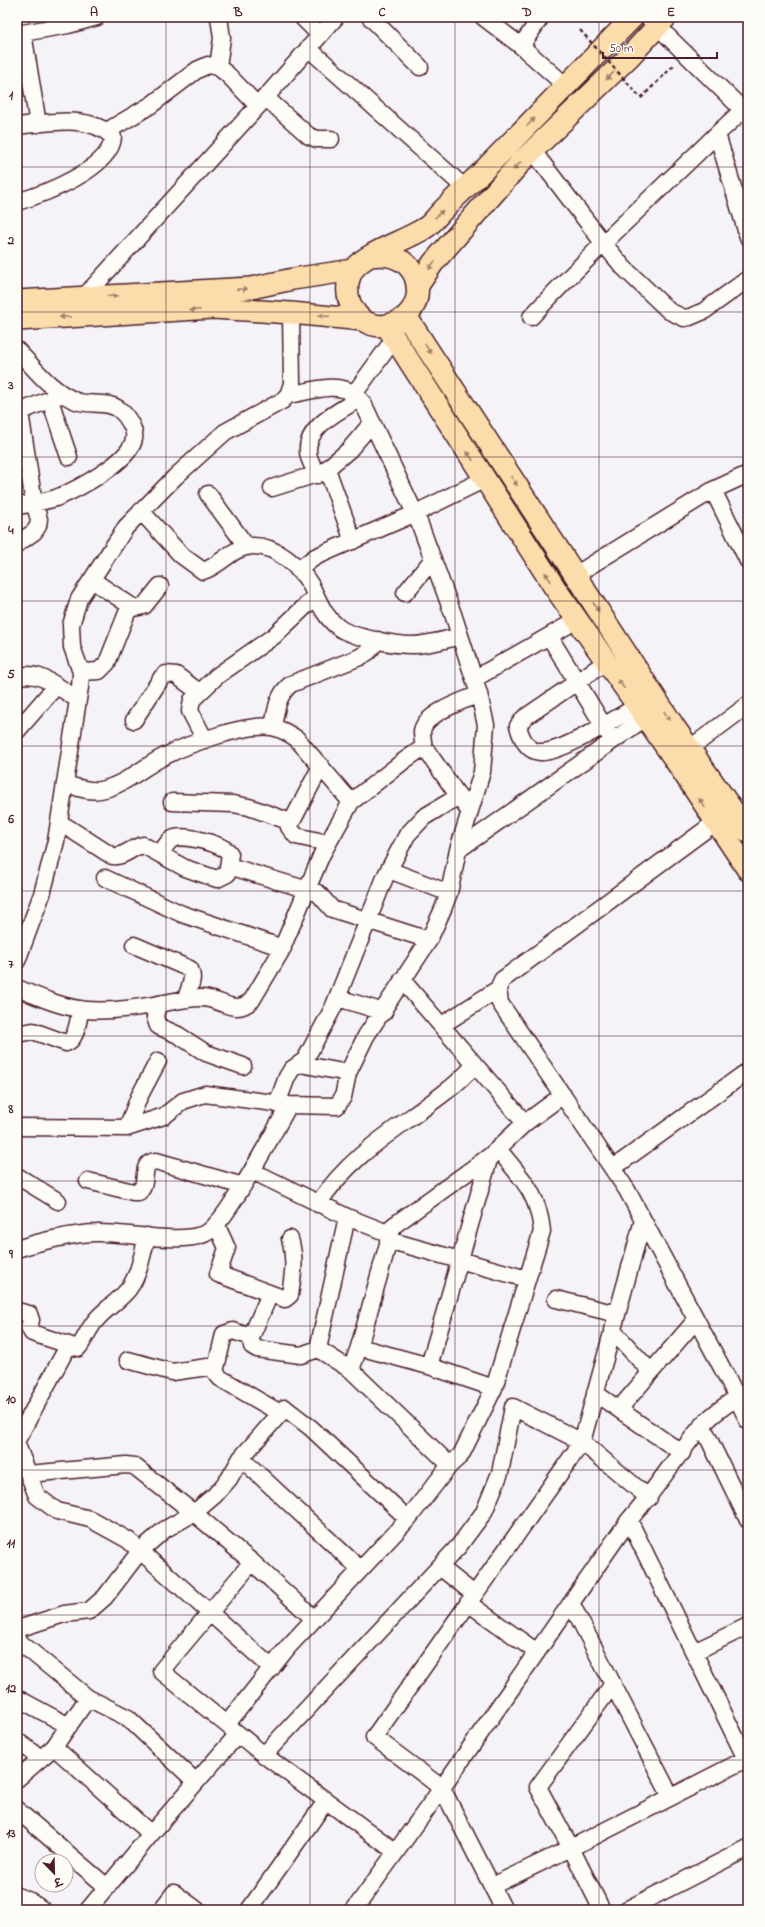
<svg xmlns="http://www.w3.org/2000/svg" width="765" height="1927" viewBox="0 0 765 1927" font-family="'Indie Flower','Playpen Sans Deva',sans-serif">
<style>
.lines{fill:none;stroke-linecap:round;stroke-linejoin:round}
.minor-casing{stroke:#4a1f2b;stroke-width:19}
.major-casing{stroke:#4a1f2b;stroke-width:24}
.path{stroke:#4a1f2b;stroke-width:2.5;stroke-dasharray:4 3;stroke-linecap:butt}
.minor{stroke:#fdfcf7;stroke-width:16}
.major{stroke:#fbddab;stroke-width:21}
.path-bridge{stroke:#4a1f2b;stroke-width:2.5;stroke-dasharray:4 3;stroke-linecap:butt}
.oneway{fill:#a27e6b}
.grid{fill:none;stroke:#4a1f2b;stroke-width:1;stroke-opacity:0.55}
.neatline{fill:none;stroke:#4a1f2b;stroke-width:1.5}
.grid-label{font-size:13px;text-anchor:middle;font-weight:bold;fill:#4a1f2b}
</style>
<rect width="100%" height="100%" fill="#f5f3f8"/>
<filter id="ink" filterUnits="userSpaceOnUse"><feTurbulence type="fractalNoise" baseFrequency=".025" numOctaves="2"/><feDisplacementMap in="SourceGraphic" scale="8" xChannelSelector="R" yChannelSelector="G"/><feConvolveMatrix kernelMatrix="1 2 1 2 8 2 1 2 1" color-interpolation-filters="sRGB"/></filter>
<g filter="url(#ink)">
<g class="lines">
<!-- minor casing -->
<g class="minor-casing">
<path id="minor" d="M302,17L320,35
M370,17L420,67
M483,17L521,46L566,86
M648,17L748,115
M23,33L38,124
M17,34L68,25L97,17
M521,46L541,17
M308,48L465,188
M218,67L222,38L219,17
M265,97L309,136L317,139H331
M743,110L717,134L748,237
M17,126C47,123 89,113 113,137C111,169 44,194 17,202
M107,131L151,105L197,70L208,65L218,67L227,74L258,106
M533,151L604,244L623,267L669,311L684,318L690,317L704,311L748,279
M84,297L258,106L336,17
M531,317C590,253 655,195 717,134
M17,350C35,369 51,391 76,401C89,406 108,400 120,410C127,416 136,430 134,439C130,462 76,490 56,498C44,502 29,504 17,506
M354,394L394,339
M50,400L69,457
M17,413L58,396
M327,469L353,541
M317,475C314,469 311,463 309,457C301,429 339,411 359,399
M272,488L323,472L349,450L372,423
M713,490L748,561
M208,494L247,547
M141,511L181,555L203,571C221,566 232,546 254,546C276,546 299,566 310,584C319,600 323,616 338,627C350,637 399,646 415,645C430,644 445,640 460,636
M17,544L34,532L38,526L39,519L34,503L20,412
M298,570L315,557L416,513L485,479
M575,575L713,490L748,474
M92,580L134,608L144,606L160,586
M405,593L433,559
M549,636L608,733
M606,662L524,718L518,726C521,737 527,751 540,752C561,754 617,717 636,707
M81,672L99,671L107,663L130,605
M17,677C39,669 59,688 77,699
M474,679L577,620
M134,720L162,677L166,674L176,675L199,692
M273,727C276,711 277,695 291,684L360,657L369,651L378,640
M17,731L56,686
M205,740L190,711L192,700L217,676L274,636L316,596
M424,747C423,742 422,736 422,731C425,713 463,701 479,694
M689,749L748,705
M321,766L289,827L296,836L328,843
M65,784C76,787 88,792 100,790C124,786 144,766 165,756C188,744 247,723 272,727C281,729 290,734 297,739L351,802
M172,802L233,804L249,807L291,822
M724,816L502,980L498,989L500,1003L627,1190L729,1381L748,1421
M59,822L112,856C123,858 132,847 143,845L185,868L217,879L227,874L230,854C225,844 186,835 175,838C168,840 164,848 161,854
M458,850L645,718
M229,866L318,893L332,909L429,940
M389,870L449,893
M105,878L182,914L283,948
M134,945L190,969C195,979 189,988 186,998
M17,961L42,894L56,841L80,687L81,672L72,647L71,625L79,599L126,527L175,477L225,432L282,401L288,395L292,384L291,313
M402,980L525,1123
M17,988C39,997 63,1008 87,1010C110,1012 137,1008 159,1004C174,1001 187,998 201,998C222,998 234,1017 252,1000L280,953L322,854L351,802L405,760L424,747L469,811
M338,998L384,1012
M158,1004L155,1017L158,1026L178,1035L206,1053L243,1066
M442,1025L498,989
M17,1034L33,1031L66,1043C77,1040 78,1019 81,1009
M300,1064L348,1073
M277,1104L287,1077L292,1069L305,1060L333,1008L386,875L407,835L424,817L459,796
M17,1127L127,1128L164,1116L183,1101L205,1094L289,1105L337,1106L343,1097L348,1073L366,1036L429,940L443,909L449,893L458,850L482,772L486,725L479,694L453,614L419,522L363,403C360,400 357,397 354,394C337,381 308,392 288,395
M127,1128L139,1097L158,1061
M498,1149C522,1179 538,1192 542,1231L494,1388L429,1366L359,1347L393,1226L490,1156L525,1123L563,1095
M613,1168L748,1071
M252,1171L347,1217L390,1234
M17,1176L58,1201
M88,1181L133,1192H139C150,1183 138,1163 156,1161L243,1186
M318,1204C352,1152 401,1127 448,1090C458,1083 466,1074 475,1065
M347,1217L318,1349L351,1370
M643,1220L582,1442L649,1498
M216,1224L227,1248L218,1274L285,1299L290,1295C293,1274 296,1260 290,1239
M388,1240L527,1279
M17,1249C38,1242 75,1233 97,1233C124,1232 186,1246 208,1232C220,1223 228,1209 236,1197C255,1167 272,1136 289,1105
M270,1294L251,1337L252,1346L257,1349L301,1355L318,1349
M556,1299L617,1314
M17,1311L29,1314L31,1320L29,1327L32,1333L78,1348C85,1340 88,1329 96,1320C104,1310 116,1303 125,1293C139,1279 142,1255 147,1236
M612,1330L651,1372
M251,1337L233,1331L224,1334L215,1372L220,1378L280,1413
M128,1360L172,1372L215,1366
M429,1366L490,1156
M748,1392C733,1399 712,1414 702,1426C676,1456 655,1491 629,1520L748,1763
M595,1393L682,1453
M619,1409L696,1320
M702,1425L748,1520
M17,1440L68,1346
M17,1445L37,1496L57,1511L90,1519L128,1540L272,1668
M241,1458L360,1569
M450,1465L461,1455L494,1388
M29,1474L126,1465L134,1466L194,1513L252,1562L314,1619
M252,1562L161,1671L264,1755L396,1852
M440,1567L474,1594
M468,1603L537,1652
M571,1603L671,1797
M24,1627L64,1614L89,1611L105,1597L140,1551L164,1530L194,1513L215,1495L229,1479L241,1458L285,1408L311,1428L408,1519
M17,1640L88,1698L128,1718L196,1782
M694,1652L748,1626
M613,1684L538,1787L571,1848L748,1758
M17,1698L69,1726
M227,1724L288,1647L408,1519L450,1465L351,1370L359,1347
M17,1741L41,1758
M54,1747L151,1834
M264,1755L458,1547L484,1512L500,1473L513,1407L582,1442L374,1737L442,1788L629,1520
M17,1779L54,1747L88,1698
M17,1810L107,1887
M492,1886L571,1848L602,1910
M17,1896L30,1901L43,1910
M88,1910L151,1834L238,1734
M161,1910L174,1893L197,1910
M249,1910L326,1801
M354,1910L442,1788L504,1910
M626,1910L748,1848"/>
</g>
<!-- major casing -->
<g class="major-casing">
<path id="major" d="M371,256C425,247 434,316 387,325C356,331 338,294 353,270C364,253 407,240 425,228C432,224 437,216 442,211C455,198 468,185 481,173C532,121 582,69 633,17
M417,287L433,263L521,162L628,58L666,17
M17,301L251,288L293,279L353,270
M406,316L675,728L748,832
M17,320L213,308L291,313L363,320
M386,325L555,588L673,757L748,870"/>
</g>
<!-- path -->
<path class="path" d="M641,98L675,64"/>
<!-- minor -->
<use href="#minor" class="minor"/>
<!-- major -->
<use href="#major" class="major"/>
<!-- path-bridge -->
<path class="path-bridge" d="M580,30L641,98"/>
</g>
<!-- one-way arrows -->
<defs><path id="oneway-solid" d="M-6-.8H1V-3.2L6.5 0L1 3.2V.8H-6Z"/></defs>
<g class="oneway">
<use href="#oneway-solid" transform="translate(610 76) rotate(136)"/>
<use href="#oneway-solid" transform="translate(531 122) rotate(-46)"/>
<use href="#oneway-solid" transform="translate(517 166) rotate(132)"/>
<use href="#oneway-solid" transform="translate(439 214) rotate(-45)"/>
<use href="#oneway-solid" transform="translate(432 265) rotate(126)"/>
<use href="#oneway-solid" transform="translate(242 289) rotate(-3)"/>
<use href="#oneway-solid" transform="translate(112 296) rotate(-2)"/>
<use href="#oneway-solid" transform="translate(195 310) rotate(177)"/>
<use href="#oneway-solid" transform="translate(324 316) rotate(-175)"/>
<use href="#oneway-solid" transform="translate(65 317) rotate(177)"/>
<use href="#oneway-solid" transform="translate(428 349) rotate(57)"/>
<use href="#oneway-solid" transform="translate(470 456) rotate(-123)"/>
<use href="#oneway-solid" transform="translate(514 481) rotate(57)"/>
<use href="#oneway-solid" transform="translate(548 577) rotate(-123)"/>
<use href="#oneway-solid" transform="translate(596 607) rotate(57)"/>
<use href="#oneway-solid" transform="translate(621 684) rotate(-125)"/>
<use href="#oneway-solid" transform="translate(667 716) rotate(57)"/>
<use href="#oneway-solid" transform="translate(702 803) rotate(-122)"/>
</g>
</g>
<!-- grid -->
<path class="grid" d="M166,17V1910M310,17V1910M455,17V1910M599,17V1910M17,167H748M17,312H748M17,457H748M17,601H748M17,746H748M17,891H748M17,1036H748M17,1181H748M17,1326H748M17,1470H748M17,1615H748M17,1760H748"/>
<!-- margin -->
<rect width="765" height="1927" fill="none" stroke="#fdfcf7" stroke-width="44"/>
<!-- north arrow -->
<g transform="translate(54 1873) rotate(157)"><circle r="19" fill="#fdfcf7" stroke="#b5a4a5"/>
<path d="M0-3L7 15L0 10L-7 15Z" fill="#4a1f2b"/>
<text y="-6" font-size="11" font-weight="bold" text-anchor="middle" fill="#4a1f2b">उ</text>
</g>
<!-- scale -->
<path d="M603 52v6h114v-6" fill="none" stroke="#4a1f2b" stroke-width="2"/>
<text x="609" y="52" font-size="12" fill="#4a1f2b" stroke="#fdfcf7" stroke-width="3" paint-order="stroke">50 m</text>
<rect x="22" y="22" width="721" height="1883" class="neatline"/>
<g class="grid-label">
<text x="94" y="16">A</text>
<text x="238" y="16">B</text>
<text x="382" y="16">C</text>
<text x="527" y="16">D</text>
<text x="671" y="16">E</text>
<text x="11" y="99">1</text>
<text x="11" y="244">2</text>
<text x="11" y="389">3</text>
<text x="11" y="534">4</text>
<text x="11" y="678">5</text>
<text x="11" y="823">6</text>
<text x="11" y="968">7</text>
<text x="11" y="1113">8</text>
<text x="11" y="1258">9</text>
<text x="11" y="1403">10</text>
<text x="11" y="1547">11</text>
<text x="11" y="1692">12</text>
<text x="11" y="1837">13</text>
</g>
</svg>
